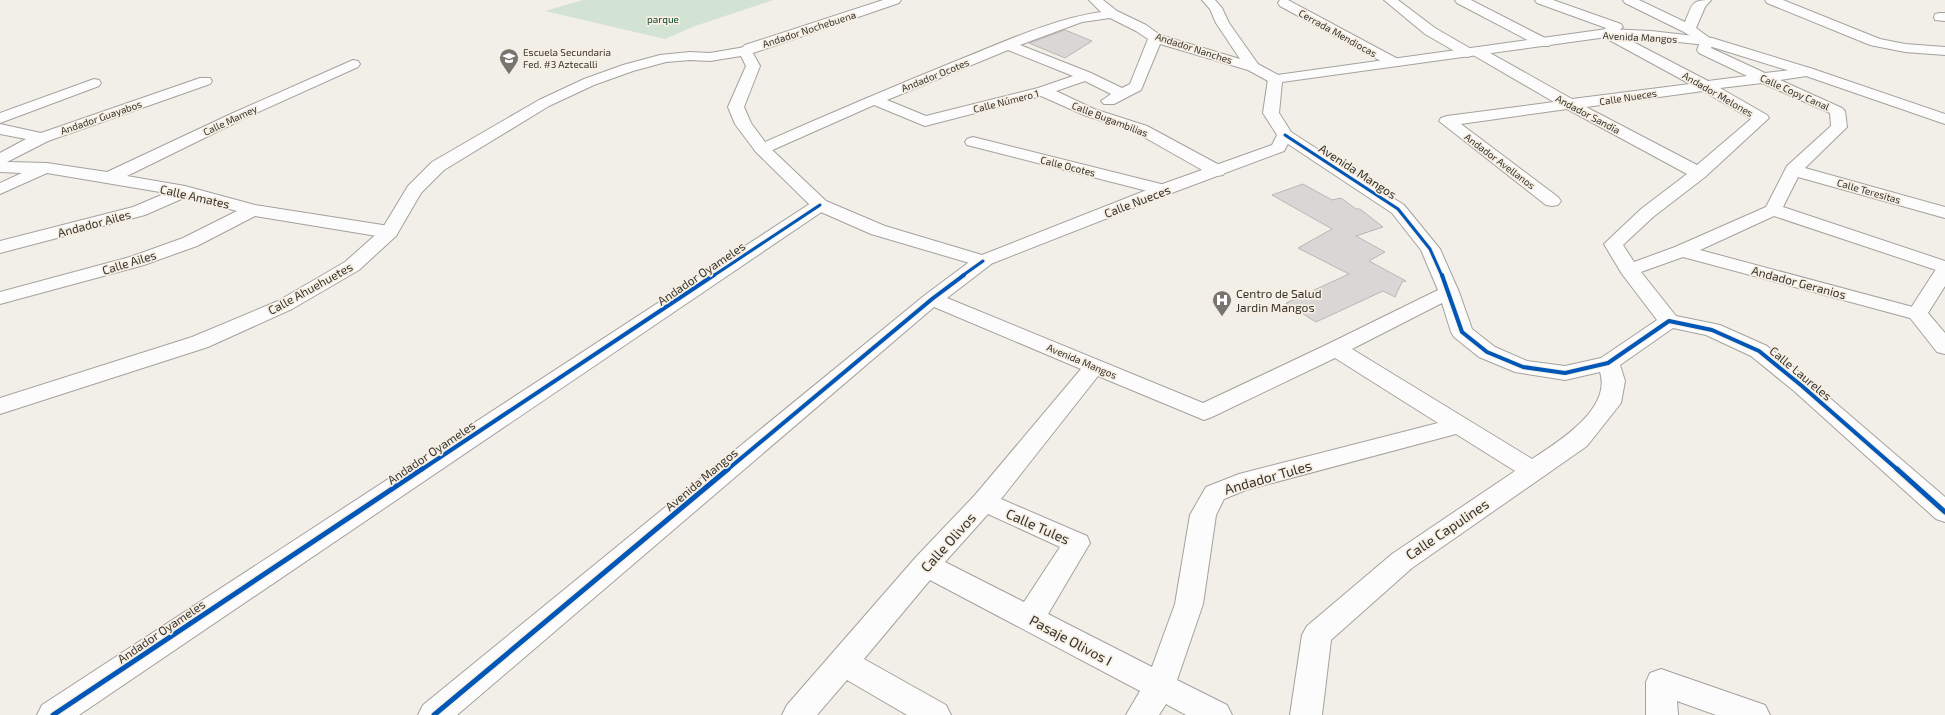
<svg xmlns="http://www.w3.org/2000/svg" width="1945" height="715" viewBox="0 0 1945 715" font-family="'Exo 2',sans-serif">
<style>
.green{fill:#d2e2d3}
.building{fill:#dad6d6;stroke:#bab6b6}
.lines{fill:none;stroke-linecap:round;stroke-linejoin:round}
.street-casing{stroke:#a4a29d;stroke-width:2}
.secondary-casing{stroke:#a4a29d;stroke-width:2}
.street{fill:#fdfcfc;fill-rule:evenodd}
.secondary{fill:#fdfcfc;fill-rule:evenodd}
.cycleway-far2-casing{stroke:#f7efe3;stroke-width:5}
.cycleway-far1-casing{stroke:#f7efe3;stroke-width:6}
.cycleway-casing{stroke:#f7efe3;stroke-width:8}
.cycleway-far2{stroke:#0057b8;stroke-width:3}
.cycleway-far1{stroke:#0057b8;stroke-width:4}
.cycleway{stroke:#0057b8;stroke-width:5}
.labels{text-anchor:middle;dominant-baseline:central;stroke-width:3.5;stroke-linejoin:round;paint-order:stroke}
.far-park-label{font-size:10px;fill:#09492a;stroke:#f7efe3}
.far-street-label{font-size:10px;fill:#36332e;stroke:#f7efe3}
.far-poi-label{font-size:10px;fill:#36332e;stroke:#f7efe3;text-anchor:start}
.street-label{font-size:12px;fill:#36332e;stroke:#f7efe3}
.poi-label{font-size:12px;fill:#36332e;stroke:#f7efe3;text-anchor:start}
.near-street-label{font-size:14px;fill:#36332e;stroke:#f7efe3}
</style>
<rect width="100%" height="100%" fill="#f2eee8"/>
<!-- green -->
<path class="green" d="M583,0H773L695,26L665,39L545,11Z"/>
<!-- building -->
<path class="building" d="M1065,30L1092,41L1065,58L1029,43Z
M1303,184L1332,200L1341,198L1356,209H1360L1383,227L1356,236L1385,252L1369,261L1406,281L1402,282L1395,297L1383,291L1316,322L1286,303L1349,274L1298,248L1332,229L1272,195Z"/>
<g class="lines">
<!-- street casing -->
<g class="street-casing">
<path id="street" d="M883,0H901L899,3L750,54H740L738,51L745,45Z
M1089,0H1103L1117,11L1146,25L1160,35L1240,59L1216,23L1210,9L1202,0H1215L1222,8L1229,23L1258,64L1280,76L1282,79L1280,82H1270L1248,70L1160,44L1141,90L1114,104H1104L1101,101L1111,94L1085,81L1056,91L1094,109L1147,126L1223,167L1226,171L1223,175L1217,176L1211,175L1135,132L1084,115L1041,96L925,126L874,105L768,152L762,154L756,152L754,149L756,146C824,116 892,87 961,59C1006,41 1053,19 1101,12ZM1110,18L1136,31L1148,39L1130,84L1122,88L1091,73L1020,45L1082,22ZM1008,50L1073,76L1038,88L926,116L887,100Z
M1280,0H1288L1398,59L1400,62L1398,65H1388L1280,6L1278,3Z
M1384,0H1398L1435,28L1473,50L1478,48L1483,49L1572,99L1690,84L1602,36L1600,33L1606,28L1537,3L1535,0H1553L1621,24L1623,27L1616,33L1708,81L1747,76L1699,53L1697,50L1700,42L1684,32L1625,3L1623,0H1639L1685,22C1693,4 1690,0 1711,0L1705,7L1696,28L1714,41L1711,48L1765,73L1808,68L1813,69L1815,72L1813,75L1780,80L1842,108L1845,111L1847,127L1805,168L1945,207V218L1798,177L1783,207L1945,261V273L1774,216L1700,250L1924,310L1927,314L1924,318L1917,320L1910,318L1683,257L1641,272L1676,316L1720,325L1767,346L1810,381L1945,497V522L1936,519L1794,391L1751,356L1706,335L1673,328L1620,365L1625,381L1621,403L1587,446L1412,568L1331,640L1322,715H1290L1302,635L1307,626L1392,554L1515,471L1456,434L1246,490L1224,499L1216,515L1203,604L1177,680L1227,705L1232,715H1186L1166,704L1159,715H1126L1140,691L930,580L864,659L946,705L951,715H907L847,680L817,715H782L787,705L916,557L975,495L1081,369L934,307L457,715H418L423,705L925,295L976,257L983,255L990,257L993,261L990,265L947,298L1203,403L1328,344L1438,290L1421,250L1392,213L1279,138L1277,135L1279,132L1285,130L1291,132L1404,205L1440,249L1459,292L1472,329L1495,347L1527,361L1565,366L1601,358L1657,320L1622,274L1604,244L1641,209L1687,174L1567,109L1461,124L1558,197L1561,201L1558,205L1552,206L1546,205L1439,121L1441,118L1447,116L1554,102L1473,55L1468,57L1463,56L1425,34ZM1762,83L1830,113L1831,126L1787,166L1766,207L1675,247L1634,262L1623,245L1653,217L1705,177L1769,118L1767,115L1720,88ZM1703,91L1751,119L1697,165L1586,107ZM1442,303L1451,332L1454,337L1479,357L1515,372L1565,380L1600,372C1612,409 1558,442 1532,459L1352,349ZM1335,358L1438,423L1239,474L1206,487L1190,515L1175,604L1152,667L1048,614L1090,543L1087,536L1001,499L1098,376L1204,420L1212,417ZM988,514L1060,547L1024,602L945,562Z
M1455,0H1471L1549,40L1551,43L1549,46H1539L1457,3Z
M1765,0H1783L1880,39L1905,44L1945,47V55L1905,52L1870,45L1767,3Z
M1940,13H1945V21L1935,20L1934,17L1935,14Z
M353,60L358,61L360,64L358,67L243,119L127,176L185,186L255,205L389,226L396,228L398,232L396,236L389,238L255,216L197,246L144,265L0,304V292L130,257L183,238L237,211L186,197L145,215L0,253V241L133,207L166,193L47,173L0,194V183L22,173L0,172V153L26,139L0,134V124L41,133L200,78H210L212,81L210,84L48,141L7,162L47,163L107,172L233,113Z
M94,79L99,80L101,83L99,86L0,123V113Z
M973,137L1169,186L1172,190L1169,194L1163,195L967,145L965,142L967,139Z
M820,200L826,201L829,205L826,209L79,715H37L42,705L814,201Z
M1661,669L1765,705L1770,715H1716L1677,701L1678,715H1646V682L1650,673Z"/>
</g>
<!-- secondary casing -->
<g class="secondary-casing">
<path id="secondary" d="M1607,29L1651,31L1712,38L1813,69L1945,114V124L1803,75L1706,45L1651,39L1607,37L1282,82L1279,113L1293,135L1284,151L1169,194L983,267L871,234L814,209L756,152L735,124L728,107L746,66L741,56L710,61L690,60L666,62L633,71L594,85L549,106L444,170L421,193L396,236L359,270L292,309L208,347L0,414V398L192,337L278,301L345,262L382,229L408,186L432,162L539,100L584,79L623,65L660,55L690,52L710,53L745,47L750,48L760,66L744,107L751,123L768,146L826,201L885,226L982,255L1157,186L1272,145L1277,135L1263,113L1268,79L1270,76Z
M1945,264V286L1928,313L1945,333V354L1937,352L1907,314L1938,266Z"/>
</g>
<!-- street -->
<use href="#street" class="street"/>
<!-- secondary -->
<use href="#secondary" class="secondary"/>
<!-- cycleway-far2 casing -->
<g class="cycleway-far2-casing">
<path id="cycleway-far2" d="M1285,135L1398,209L1430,249L1442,276
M713,276L820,205
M962,276L983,261"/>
</g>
<!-- cycleway-far1 casing -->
<g class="cycleway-far1-casing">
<path id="cycleway-far1" d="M1442,275L1462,332L1487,352L1523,367L1565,373L1608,363L1669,321L1712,330L1759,351L1802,386L1898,470
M421,470L714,275
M727,470L932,299L964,275"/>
</g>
<!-- cycleway casing -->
<g class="cycleway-casing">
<path id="cycleway" d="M1897,469L1945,512
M53,715L422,469
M434,715L728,469"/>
</g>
<!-- cycleway-far2 -->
<use href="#cycleway-far2" class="cycleway-far2"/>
<!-- cycleway-far1 -->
<use href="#cycleway-far1" class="cycleway-far1"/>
<!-- cycleway -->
<use href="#cycleway" class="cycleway"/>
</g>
<!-- icons -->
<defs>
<g id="school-pin" transform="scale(1)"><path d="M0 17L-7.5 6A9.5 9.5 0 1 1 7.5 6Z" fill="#78746f" stroke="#f7efe3"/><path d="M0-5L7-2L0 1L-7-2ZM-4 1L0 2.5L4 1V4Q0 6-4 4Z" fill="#fff"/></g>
<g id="hospital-pin" transform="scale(1)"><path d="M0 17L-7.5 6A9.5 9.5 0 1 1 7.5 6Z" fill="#78746f" stroke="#f7efe3"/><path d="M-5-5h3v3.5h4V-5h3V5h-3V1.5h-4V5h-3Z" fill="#fff"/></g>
</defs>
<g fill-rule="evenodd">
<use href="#school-pin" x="509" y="58"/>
<use href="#hospital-pin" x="1222" y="300"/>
</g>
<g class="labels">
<!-- far-park labels -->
<g class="far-park-label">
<text x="663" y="19">parque</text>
</g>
<!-- far-street labels -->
<g class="far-street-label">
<text transform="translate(809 29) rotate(-18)">Andador Nochebuena</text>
<text transform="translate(1338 33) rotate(29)">Cerrada Mendiocas</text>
<text transform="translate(1640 37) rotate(3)">Avenida Mangos</text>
<text transform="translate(1194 48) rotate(18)">Andador Nanches</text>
<text transform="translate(935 75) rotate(-22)">Andador Ocotes</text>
<text transform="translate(1795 92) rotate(24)">Calle Copy Canal</text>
<text transform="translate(1718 94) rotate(30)">Andador Melones</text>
<text transform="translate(1628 97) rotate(-9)">Calle Nueces</text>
<text transform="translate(1006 101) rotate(-14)">Calle Número 1</text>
<text transform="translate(1588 114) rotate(28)">Andador Sandía</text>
<text transform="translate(101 117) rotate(-19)">Andador Guayabos</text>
<text transform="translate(1110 119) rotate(21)">Calle Bugambilias</text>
<text transform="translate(230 120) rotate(-25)">Calle Mamey</text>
<text transform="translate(1500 161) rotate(37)">Andador Avellanos</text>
<text transform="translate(1068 166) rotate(14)">Calle Ocotes</text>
<text transform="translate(1869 191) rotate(16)">Calle Teresitas</text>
<text transform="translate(1082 361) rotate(23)">Avenida Mangos</text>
</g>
<!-- far-poi labels -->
<g class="far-poi-label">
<text x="523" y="52">Escuela Secundaria<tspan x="523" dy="12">Fed. #3 Aztecalli</tspan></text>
</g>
<!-- street labels -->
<g class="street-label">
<text transform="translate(1358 171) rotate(33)">Avenida Mangos</text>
<text transform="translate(195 196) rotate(13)">Calle Amates</text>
<text transform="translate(1137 201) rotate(-21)">Calle Nueces</text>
<text transform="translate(94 223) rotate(-15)">Andador Ailes</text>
<text transform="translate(129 262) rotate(-17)">Calle Ailes</text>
<text transform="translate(701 273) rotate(-34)">Andador Oyameles</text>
<text transform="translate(1799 282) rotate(15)">Andador Geranios</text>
<text transform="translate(310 288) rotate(-29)">Calle Ahuehuetes</text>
<text transform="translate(1801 373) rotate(40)">Calle Laureles</text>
<text transform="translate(431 452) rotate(-34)">Andador Oyameles</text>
<text transform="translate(701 479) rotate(-40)">Avenida Mangos</text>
<text transform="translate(161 631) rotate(-34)">Andador Oyameles</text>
</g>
<!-- poi labels -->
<g class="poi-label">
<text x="1236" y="293">Centro de Salud<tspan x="1236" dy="14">Jardin Mangos</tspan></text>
</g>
<!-- near-street labels -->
<g class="near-street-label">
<text transform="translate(1268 477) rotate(-16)">Andador Tules</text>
<text transform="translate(1038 526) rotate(24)">Calle Tules</text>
<text transform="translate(1447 529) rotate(-34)">Calle Capulines</text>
<text transform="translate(948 542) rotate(-48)">Calle Olivos</text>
<text transform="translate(1071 640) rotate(28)">Pasaje Olivos I</text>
</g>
</g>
</svg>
